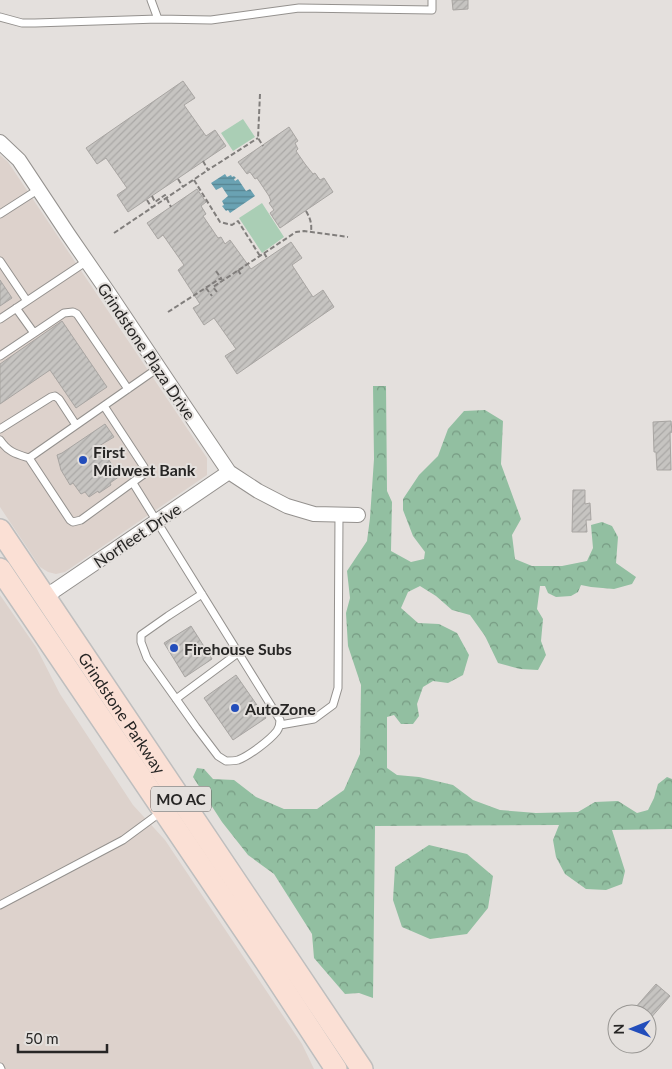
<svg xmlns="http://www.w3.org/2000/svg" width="672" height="1069" viewBox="0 0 672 1069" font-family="Lato,sans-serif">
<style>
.built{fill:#ddd2cc}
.forest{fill:url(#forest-crowns)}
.park{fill:#aaceb5}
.water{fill:url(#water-rules)}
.building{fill:url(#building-hatch);stroke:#a8a5a2}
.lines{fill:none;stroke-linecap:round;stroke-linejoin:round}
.lane-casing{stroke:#94918e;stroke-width:9}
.street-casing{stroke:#94918e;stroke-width:16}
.primary-casing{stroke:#bebebe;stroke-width:24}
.path{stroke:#817e7c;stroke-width:2;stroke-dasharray:5 2.5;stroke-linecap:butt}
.lane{stroke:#fff;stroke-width:7}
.street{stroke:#fff;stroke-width:14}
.primary{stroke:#fbe0d5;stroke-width:21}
.poi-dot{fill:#224dbb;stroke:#e4e0dd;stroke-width:2}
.labels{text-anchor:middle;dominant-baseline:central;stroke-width:4;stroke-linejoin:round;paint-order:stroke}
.shield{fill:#e4e0dd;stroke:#605e5c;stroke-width:1}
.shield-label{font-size:15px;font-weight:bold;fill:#272625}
.street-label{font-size:16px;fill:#272625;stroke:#e4e0dd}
.poi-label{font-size:16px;font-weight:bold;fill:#272625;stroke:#e4e0dd;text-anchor:start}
</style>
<defs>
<pattern id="forest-crowns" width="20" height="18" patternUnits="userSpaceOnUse" patternTransform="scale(1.25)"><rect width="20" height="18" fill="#92bfa1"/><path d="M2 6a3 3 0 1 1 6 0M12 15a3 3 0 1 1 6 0" fill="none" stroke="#779b83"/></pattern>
<pattern id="water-rules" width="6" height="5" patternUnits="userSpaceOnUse" patternTransform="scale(1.25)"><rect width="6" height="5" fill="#6aa2b3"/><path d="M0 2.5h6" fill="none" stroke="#578491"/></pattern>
<pattern id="building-hatch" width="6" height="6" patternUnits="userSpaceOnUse" patternTransform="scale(1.25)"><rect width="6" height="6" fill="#c6c4c1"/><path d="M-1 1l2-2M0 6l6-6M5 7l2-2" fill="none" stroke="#aaa8a6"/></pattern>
</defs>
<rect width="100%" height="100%" fill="#e4e0dd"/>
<!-- built -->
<path class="built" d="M0,155L8,162L207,458V475L65,572L56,574L48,572L40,567L0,507Z
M0,595L36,647L60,694L133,805L165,840L302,1044L314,1069H0Z"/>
<!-- forest -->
<path class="forest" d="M373,386H386L387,491L392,502L391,551L411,562L424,559L425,552L413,536L403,510V499L419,475L438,456L448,429L464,411L485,410L503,421L501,464L521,519L512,535L515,559L532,566H562L587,561L593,548L591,525L602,522L612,526L618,537L616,563L636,577L632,584L614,589L591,587L581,585L578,592L571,596L556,597L548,593L545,586H540L537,609L543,619L541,641L546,655L538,670L520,669L498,663L485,636L470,615L452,610L436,596L420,586L408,592L401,608L418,623L439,624L457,633L469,655L463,675L448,683L433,681L423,687L417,704L419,716L413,724H401L394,715L387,717V768L397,775L419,777L453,785L473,800L500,810L536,813L578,812L595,802L618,801L637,813L648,810L654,798L658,784L667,777L672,779V829L612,830L625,871L622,884L606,890L586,889L565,874L556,857L553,840L559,825L375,826L373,998L359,993L345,994L314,958L312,934L274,874L248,855L222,822L193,777L197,768L204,769L213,779L234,780L256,797L284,809H317L344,790L360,754L361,685L348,646L346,613L350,598L347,571L367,541L370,518L374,459Z
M429,845L467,854L493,876L488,908L467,934L430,939L402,927L393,900L395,867Z"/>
<!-- park -->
<path class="park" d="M243,119L255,137L233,151L221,133Z
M262,203L284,237L262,253L239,218Z"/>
<!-- water -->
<path class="water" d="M225,174L227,177L231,175L232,177L234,176L236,178L234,179L235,181L238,179L246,191L250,189L255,196L230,213L228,210L226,211L222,206L224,205L222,201L228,196L222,187L216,190L211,183Z"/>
<!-- building -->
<path class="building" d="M452,0H468V9L453,10Z
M183,81L195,98L184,105L206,136L215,130L226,146L128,212L117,195L127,188L106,158L97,164L86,148Z
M289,127L298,141L295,143L298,149L296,151L305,164L313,174L315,173L320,180L324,178L333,192L280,228L270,213L274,210L269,203L271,201L269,196L257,178L255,179L250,172L247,174L238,162Z
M197,189L206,202L201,206L206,214L203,216L218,238L221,237L225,244L230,240L251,269L291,242L302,258L292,265L313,297L323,290L334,307L237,374L225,356L236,349L214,318L204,325L193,308L200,304L178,270L184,265L163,235L158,239L147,223Z
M0,280L12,298L0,306Z
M62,321L107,387L76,408L50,370L0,404V364Z
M671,421L672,432L670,433L671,470H657L656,452H654L653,422Z
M105,424L114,437L99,446L120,476L110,483L111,485L99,493L98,491L89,497L85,492L81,494L73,483L70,485L61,470L57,455L62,453Z
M573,490H585V504L590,503L591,520H586L587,532H572Z
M191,626L212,659L185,677L164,643Z
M236,675L266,718L233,740L204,698Z
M656,984L670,996L649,1020L647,1018V1014H642L635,1008Z"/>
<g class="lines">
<!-- lane casing -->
<g class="lane-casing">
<path id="lane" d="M0,17L22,23H35L158,19L151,0
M158,19L211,20L299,8L432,10V0
M0,214L39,189
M0,261L27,301
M16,308L34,333
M0,319L87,261
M0,356L64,313L73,312L77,314L128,389
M104,406L144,467L145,471L144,474L81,520L73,522L70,520L29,458C72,428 115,398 158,368
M0,429L51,397L55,396L59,399L76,425
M0,440C8,452 16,454 29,458
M133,483L280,720C280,724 279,728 277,731C270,740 249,756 238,760C234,761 230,761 226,761L218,756L196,727L147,658L141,642V635L168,616L202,594
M176,699L238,653
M280,725L314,719L333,705L338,688L339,515
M0,905L123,840L161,812
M0,1067L1,1069"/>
</g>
<!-- street casing -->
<g class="street-casing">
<path id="street" d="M0,142L19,160L68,234L108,292L183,404L229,472L258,491L287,506L314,514L358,515
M45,597L229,472"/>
</g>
<!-- primary casing -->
<g class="primary-casing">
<g id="primary">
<path id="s1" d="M0,530L362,1069"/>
<path d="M0,569L266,962L336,1069"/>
</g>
</g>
<!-- path -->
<path class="path" d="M260,94L258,138L263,146
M203,161L208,170L258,138
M178,179L183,187
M194,180L220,222L232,225L238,221L260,256
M152,196L155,202L165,195L171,207
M147,200L152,208
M306,211C310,218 312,223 311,232
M114,233L208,170
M264,253L267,258
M238,270L241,275
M216,271L221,278
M206,288L212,296
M217,292L213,287L296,232L304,231L348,237
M168,312L221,278L222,281"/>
<!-- lane -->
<use href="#lane" class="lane"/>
<!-- street -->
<use href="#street" class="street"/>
<!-- primary -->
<use href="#primary" class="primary"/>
</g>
<!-- markers -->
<g class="poi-dot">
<circle cx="83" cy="460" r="5"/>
<circle cx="174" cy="648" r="5"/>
<circle cx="235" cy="708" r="5"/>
</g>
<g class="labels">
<!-- shield labels -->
<rect class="shield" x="151" y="786.5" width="60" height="25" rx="4"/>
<g class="shield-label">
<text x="181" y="799">MO AC</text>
</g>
<!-- street labels -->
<g class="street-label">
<text transform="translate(147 351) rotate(56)">Grindstone Plaza Drive</text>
<text transform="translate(137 535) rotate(-34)">Norfleet Drive</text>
<text stroke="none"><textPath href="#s1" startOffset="220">Grindstone Parkway</textPath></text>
</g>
<!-- poi labels -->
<g class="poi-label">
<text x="93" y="451">First<tspan x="93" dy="18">Midwest Bank</tspan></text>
<text x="184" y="648">Firehouse Subs</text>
<text x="245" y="708">AutoZone</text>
</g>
</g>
<!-- north arrow -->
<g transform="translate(632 1029) rotate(269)"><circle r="24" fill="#e4e0dd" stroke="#989693"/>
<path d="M0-4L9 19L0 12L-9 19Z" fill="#224dbb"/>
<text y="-8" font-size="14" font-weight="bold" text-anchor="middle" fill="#272625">N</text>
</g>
<!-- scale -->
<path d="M18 1044v8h89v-8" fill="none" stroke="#272625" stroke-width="2.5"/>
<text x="25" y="1044" font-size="15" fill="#272625" stroke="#e4e0dd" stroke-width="4" paint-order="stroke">50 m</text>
</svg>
